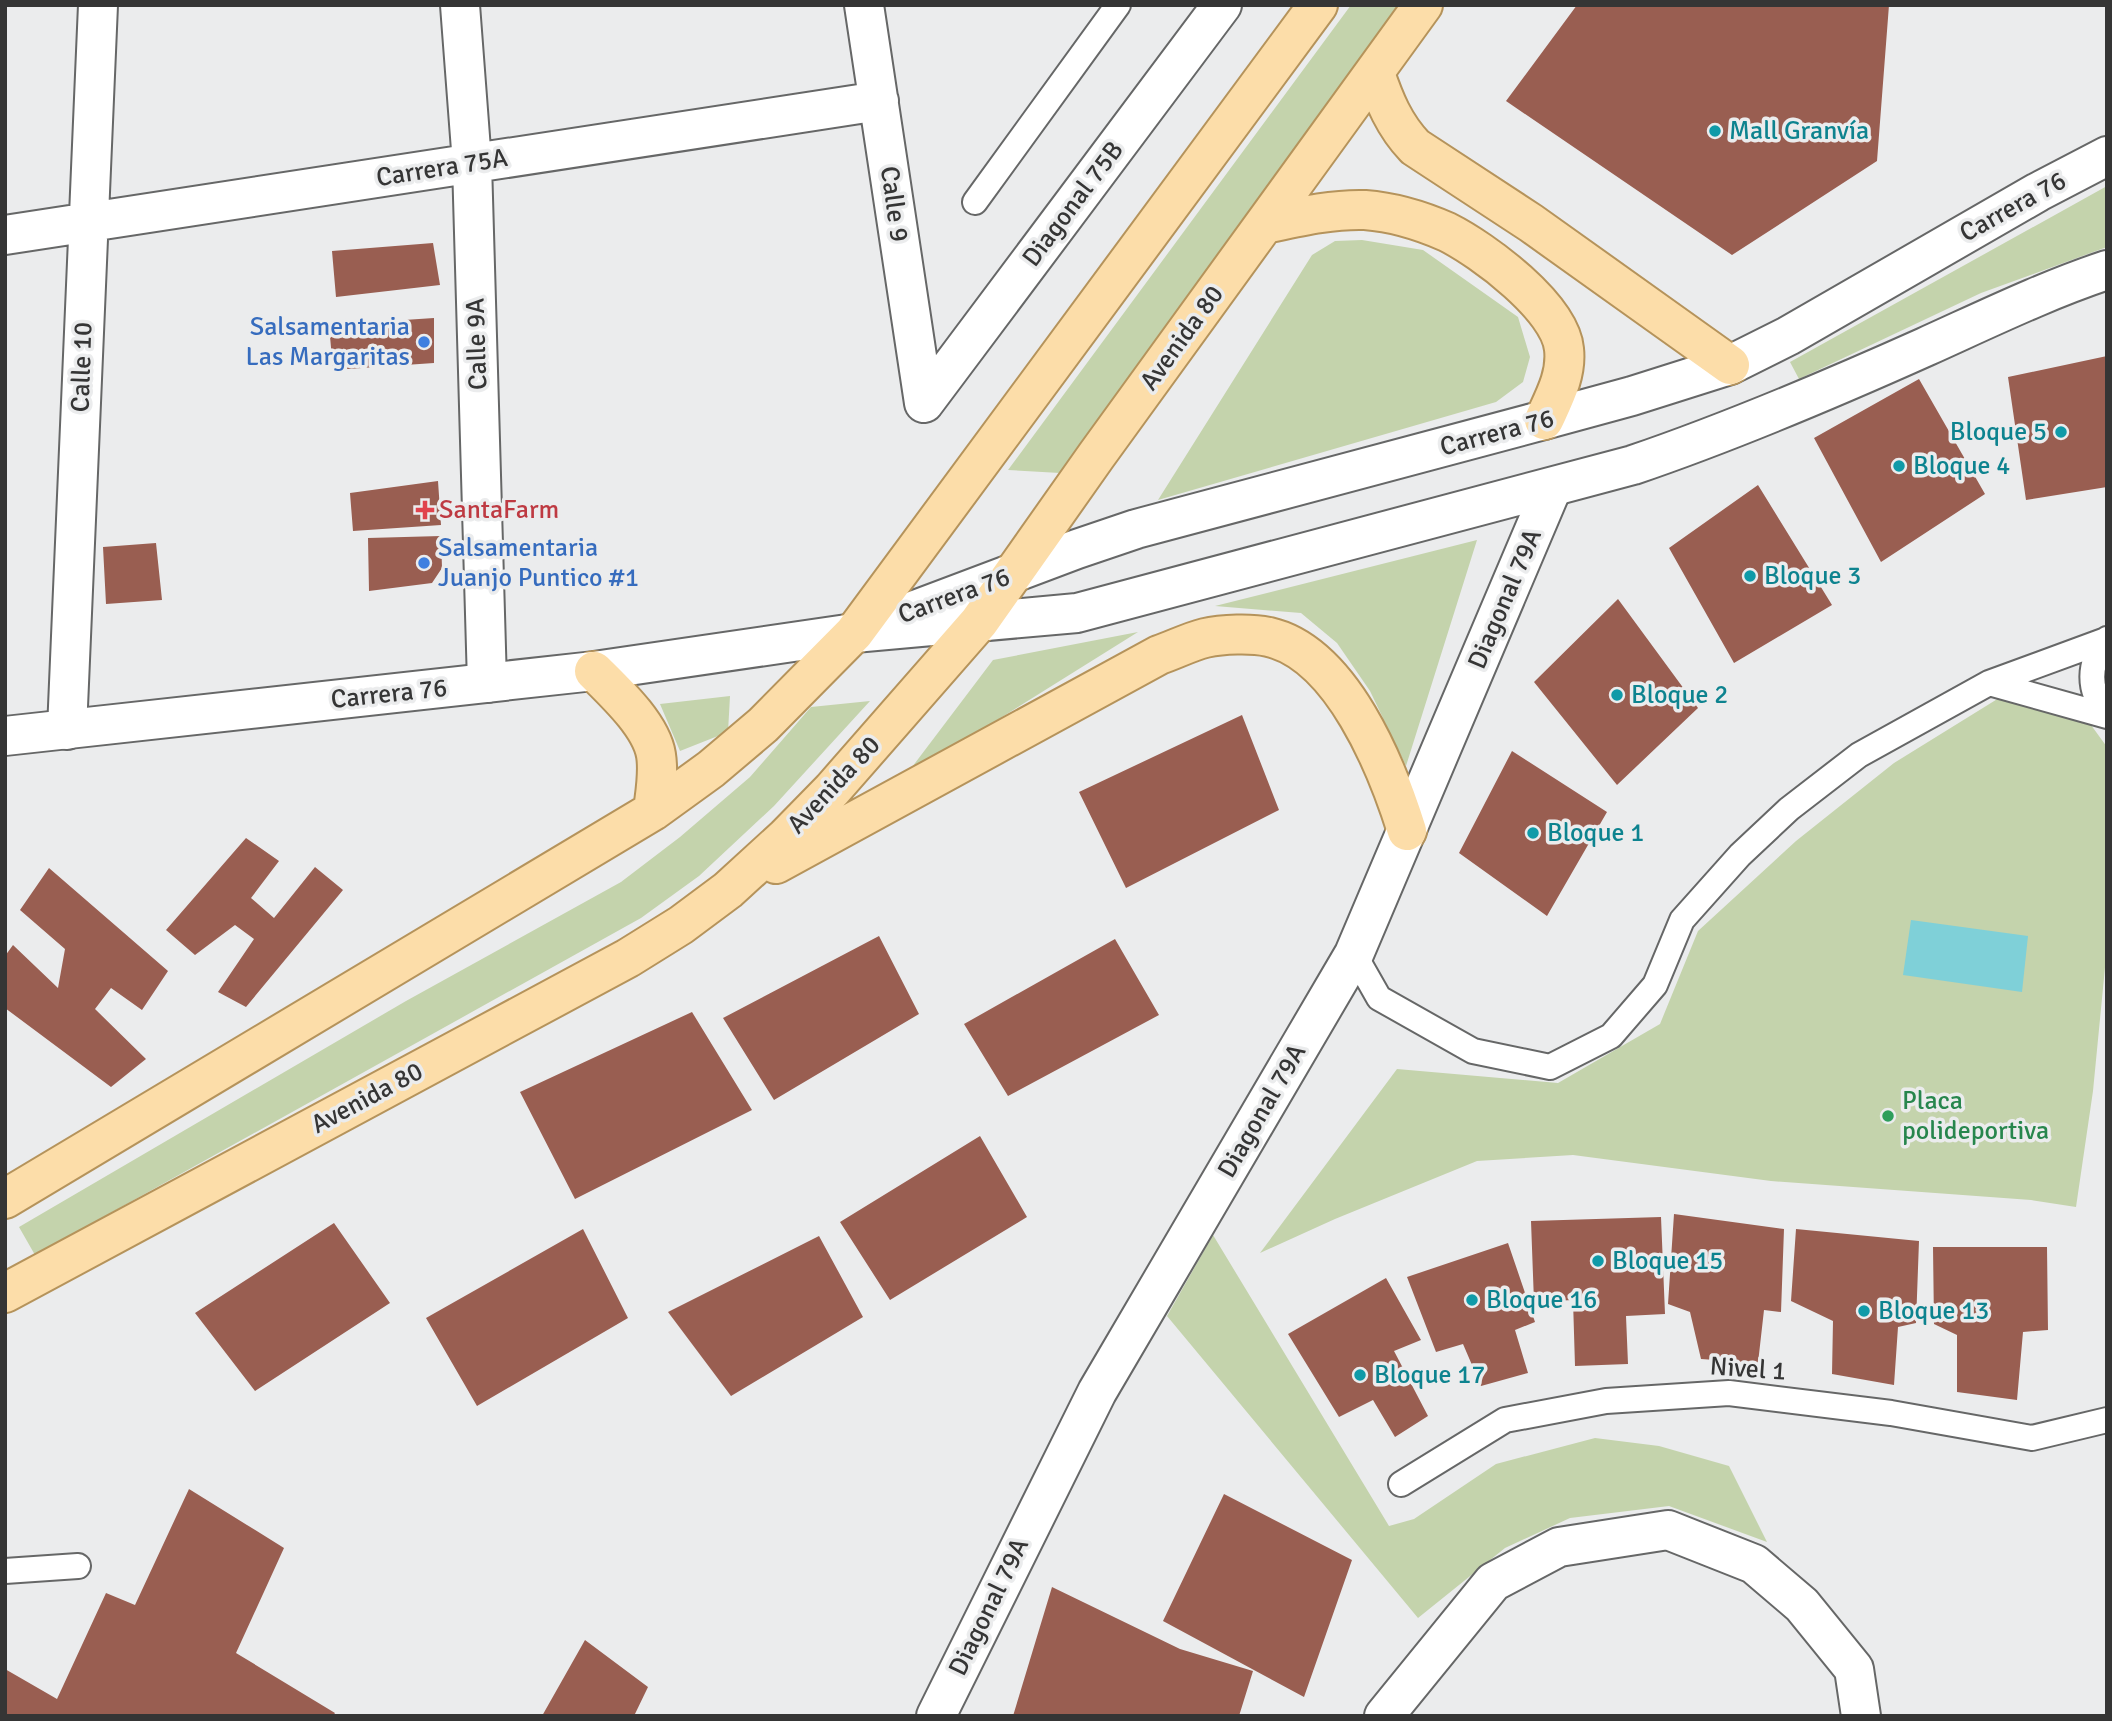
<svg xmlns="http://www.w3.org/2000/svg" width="2112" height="1721" viewBox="0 0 2112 1721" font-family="Signika,sans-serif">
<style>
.green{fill:#c4d3ac}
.water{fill:#7fd0d8}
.building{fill:#995e51}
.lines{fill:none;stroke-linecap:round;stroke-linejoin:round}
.lane-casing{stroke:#666767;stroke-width:28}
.street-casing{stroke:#666767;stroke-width:42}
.secondary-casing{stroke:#666767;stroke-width:42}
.primary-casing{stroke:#b5935b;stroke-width:42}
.lane{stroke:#fff;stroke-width:24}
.street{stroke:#fff;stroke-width:38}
.secondary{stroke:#fff;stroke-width:38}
.primary{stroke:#fcdda9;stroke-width:38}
.culture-dot{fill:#0f9aa8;stroke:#ebeced;stroke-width:2.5}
.shop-dot{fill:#3f7fe0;stroke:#ebeced;stroke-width:2.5}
.health-dot{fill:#e0444e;stroke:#ebeced;stroke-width:2.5}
.leisure-dot{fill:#2e9e5b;stroke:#ebeced;stroke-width:2.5}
.labels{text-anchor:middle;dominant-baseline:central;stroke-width:7;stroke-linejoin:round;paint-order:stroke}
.culture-label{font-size:26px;fill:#0d838f;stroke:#ebeced;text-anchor:start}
.street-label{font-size:26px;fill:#353535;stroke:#ebeced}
.shop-label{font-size:26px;fill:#366cbe;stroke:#ebeced;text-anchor:end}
.health-label{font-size:26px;fill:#be3a42;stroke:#ebeced;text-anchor:start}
.leisure-label{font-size:26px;fill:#27864d;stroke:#ebeced;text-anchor:start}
</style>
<rect width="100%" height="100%" fill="#ebeced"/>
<!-- green -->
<path class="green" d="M1351,5H1401L1060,473L1008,470Z
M2107,186V247L1981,293L1799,379L1790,362Z
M1362,240L1423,250L1518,317L1530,357L1523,382L1496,402L1158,500L1312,255L1335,241Z
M1477,540L1406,766L1370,691L1337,643L1301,613L1215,606Z
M1138,632L903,779L993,660Z
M730,696L728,732L680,751L660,704Z
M1999,698L2091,725L2107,747V947L2093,1091L2076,1207L2031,1200L1771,1181L1573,1155L1477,1161L1335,1219L1260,1253L1397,1069L1558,1083L1660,1024L1698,931L1796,841L1894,763Z
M870,701L774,806L699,876L641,918L35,1255L19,1227L406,1001L621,882L680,837L750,777L811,707Z
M1213,1235L1389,1526L1414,1519L1496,1464L1595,1438L1659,1446L1729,1466L1767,1542L1669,1506L1570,1518L1505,1548L1418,1618L1167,1316Z"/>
<!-- water -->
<path class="water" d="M1911,920L2028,936L2022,992L1903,975Z"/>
<!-- building -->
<path class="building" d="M1577,5H1889L1877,161L1732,255L1506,101Z
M433,243L440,285L336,297L332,251Z
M434,318V363L333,370L329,325Z
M2107,356V487L2026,500L2008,377Z
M1919,379L1985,494L1881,562L1814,438Z
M438,481L441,525L353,531L350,493Z
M1758,485L1832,605L1734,663L1669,548Z
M441,536L442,568L432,583L369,591L368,538Z
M156,543L162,600L106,604L103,547Z
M1618,599L1698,708L1617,785L1534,682Z
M1242,715L1279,810L1126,888L1079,792Z
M1512,751L1607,812L1547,916L1459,853Z
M246,838L279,861L251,898L274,918L315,867L343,890L246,1007L218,992L254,939L235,925L195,955L166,930Z
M49,868L168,971L142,1010L111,988L95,1009L146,1059L111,1087L5,1008V956L13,945L58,988L65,949L20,910Z
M879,936L919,1014L774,1100L723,1018Z
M1115,939L1159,1015L1008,1096L964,1024Z
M692,1012L752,1110L575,1199L520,1092Z
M980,1136L1027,1217L890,1300L840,1222Z
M1674,1214L1784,1229L1781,1312L1764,1310L1758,1363L1701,1359L1690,1312L1668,1304Z
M1661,1217L1665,1314L1626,1316L1628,1364L1575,1366L1573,1300L1534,1302L1531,1221Z
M334,1223L390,1303L255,1391L195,1313Z
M583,1229L628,1318L477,1406L426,1318Z
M1796,1229L1919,1241L1916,1323L1898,1327L1894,1385L1832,1374L1833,1321L1791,1301Z
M819,1236L863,1317L731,1396L668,1312Z
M1508,1243L1535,1322L1515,1330L1528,1373L1481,1386L1463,1344L1436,1352L1407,1277Z
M1933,1247H2047L2048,1330L2023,1332L2017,1400L1957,1392V1335L1934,1324Z
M1386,1278L1421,1340L1394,1351L1428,1416L1395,1437L1373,1400L1339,1417L1288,1334Z
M189,1489L284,1548L236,1653L335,1713L333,1716H5V1669L57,1699L106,1593L135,1605Z
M1224,1494L1352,1560L1304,1697L1163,1621Z
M1052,1587L1180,1649L1253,1671L1239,1716H1013Z
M585,1640L648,1687L634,1716H542Z"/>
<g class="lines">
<!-- lane casing -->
<g class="lane-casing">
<path id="lane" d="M975,202L1118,5
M2107,639C2088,663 2087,690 2107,714
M1989,683L2107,716
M1354,954L1379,998L1473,1051L1550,1067L1611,1036L1655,985L1682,920L1740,855L1789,809L1859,755L1989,683L2106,640
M1401,1484L1505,1420L1606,1401L1729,1393L1891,1413L2032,1438L2107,1420
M5,1571L78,1566"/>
</g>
<!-- street casing -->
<g class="street-casing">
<path id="street" d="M460,5L472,163L487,683
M864,5L924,403
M5,235L879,101
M924,403L1222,5
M67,730L98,5
M936,1716L1097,1392L1354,954L1552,488
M1384,1716L1493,1582L1559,1547L1668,1530L1754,1564L1802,1605L1854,1669L1861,1716"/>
</g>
<!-- secondary casing -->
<g class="secondary-casing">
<path id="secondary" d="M902,615L1077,549L1136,529L1544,420L1632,396L1730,365L1788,336L2038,192L2107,156
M5,736L594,671L854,633L1077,613L1633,465C1733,431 1829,390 1925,347C1985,320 2044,291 2107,270"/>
</g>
<!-- primary casing -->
<g class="primary-casing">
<path id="primary" d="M1375,73C1384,100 1394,125 1415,147L1531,223L1730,365
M1265,224C1298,217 1331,209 1365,210C1392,212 1422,221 1447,232C1483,250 1560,307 1564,349C1567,375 1554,398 1544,420
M594,671C615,692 651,725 656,755C659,774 655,793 653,811
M776,864L1159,655C1174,650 1189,642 1205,638C1222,634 1252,633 1269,637C1342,654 1387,767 1407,831
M5,1199L653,811L711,769L763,725L854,633L1318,5
M5,1293L628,958L681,925L728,890L786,837L832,790L979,622L1096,456L1423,5"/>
</g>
<!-- lane -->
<use href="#lane" class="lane"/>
<!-- street -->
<use href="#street" class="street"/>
<!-- secondary -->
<use href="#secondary" class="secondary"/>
<!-- primary -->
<use href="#primary" class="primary"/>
</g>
<!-- markers -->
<g class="culture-dot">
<circle cx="1715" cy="131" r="7"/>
<circle cx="2061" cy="432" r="7"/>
<circle cx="1899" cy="466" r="7"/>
<circle cx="1750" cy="576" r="7"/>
<circle cx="1617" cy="695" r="7"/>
<circle cx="1533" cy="833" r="7"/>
<circle cx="1598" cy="1261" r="7"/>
<circle cx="1472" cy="1300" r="7"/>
<circle cx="1864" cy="1311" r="7"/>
<circle cx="1360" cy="1375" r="7"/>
</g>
<g class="shop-dot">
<circle cx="424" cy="342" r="7"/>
<circle cx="424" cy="563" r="7"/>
</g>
<path class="health-dot" d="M421.5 499.5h7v7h7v7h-7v7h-7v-7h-7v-7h7z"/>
<circle class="leisure-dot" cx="1888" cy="1116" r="7"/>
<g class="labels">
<!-- culture labels -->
<g class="culture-label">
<text x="1729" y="131">Mall Granvía</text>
<text x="2047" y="432" text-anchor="end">Bloque 5</text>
<text x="1913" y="466">Bloque 4</text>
<text x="1764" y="576">Bloque 3</text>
<text x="1631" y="695">Bloque 2</text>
<text x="1547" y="833">Bloque 1</text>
<text x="1612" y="1261">Bloque 15</text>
<text x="1486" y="1300">Bloque 16</text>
<text x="1878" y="1311">Bloque 13</text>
<text x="1374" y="1375">Bloque 17</text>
</g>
<!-- street labels -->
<g class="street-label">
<text transform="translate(442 168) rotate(-9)">Carrera 75A</text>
<text transform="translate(894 204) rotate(82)">Calle 9</text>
<text transform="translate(1073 204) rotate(-53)">Diagonal 75B</text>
<text transform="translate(2013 207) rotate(-29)">Carrera 76</text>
<text transform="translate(1182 338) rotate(-54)">Avenida 80</text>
<text transform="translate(477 344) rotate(-92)">Calle 9A</text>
<text transform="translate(82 367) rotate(-88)">Calle 10</text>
<text transform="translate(1497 433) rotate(-15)">Carrera 76</text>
<text transform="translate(954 596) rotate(-20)">Carrera 76</text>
<text transform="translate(1505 599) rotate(-67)">Diagonal 79A</text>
<text transform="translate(389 694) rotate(-6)">Carrera 76</text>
<text transform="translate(834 785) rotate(-47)">Avenida 80</text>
<text transform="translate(367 1098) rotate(-28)">Avenida 80</text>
<text transform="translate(1262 1111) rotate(-60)">Diagonal 79A</text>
<text transform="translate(1748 1369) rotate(4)">Nivel 1</text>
<text transform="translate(989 1607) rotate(-64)">Diagonal 79A</text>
</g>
<!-- shop labels -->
<g class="shop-label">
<text x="410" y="327">Salsamentaria<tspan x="410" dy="30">Las Margaritas</tspan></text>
<text x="438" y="548" text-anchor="start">Salsamentaria<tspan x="438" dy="30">Juanjo Puntico #1</tspan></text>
</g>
<!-- health labels -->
<g class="health-label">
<text x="439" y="510">SantaFarm</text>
</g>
<!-- leisure labels -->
<g class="leisure-label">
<text x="1902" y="1101">Placa<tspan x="1902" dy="30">polideportiva</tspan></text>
</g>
</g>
<!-- border -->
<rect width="2112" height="1721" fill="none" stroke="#353535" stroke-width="14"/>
</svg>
